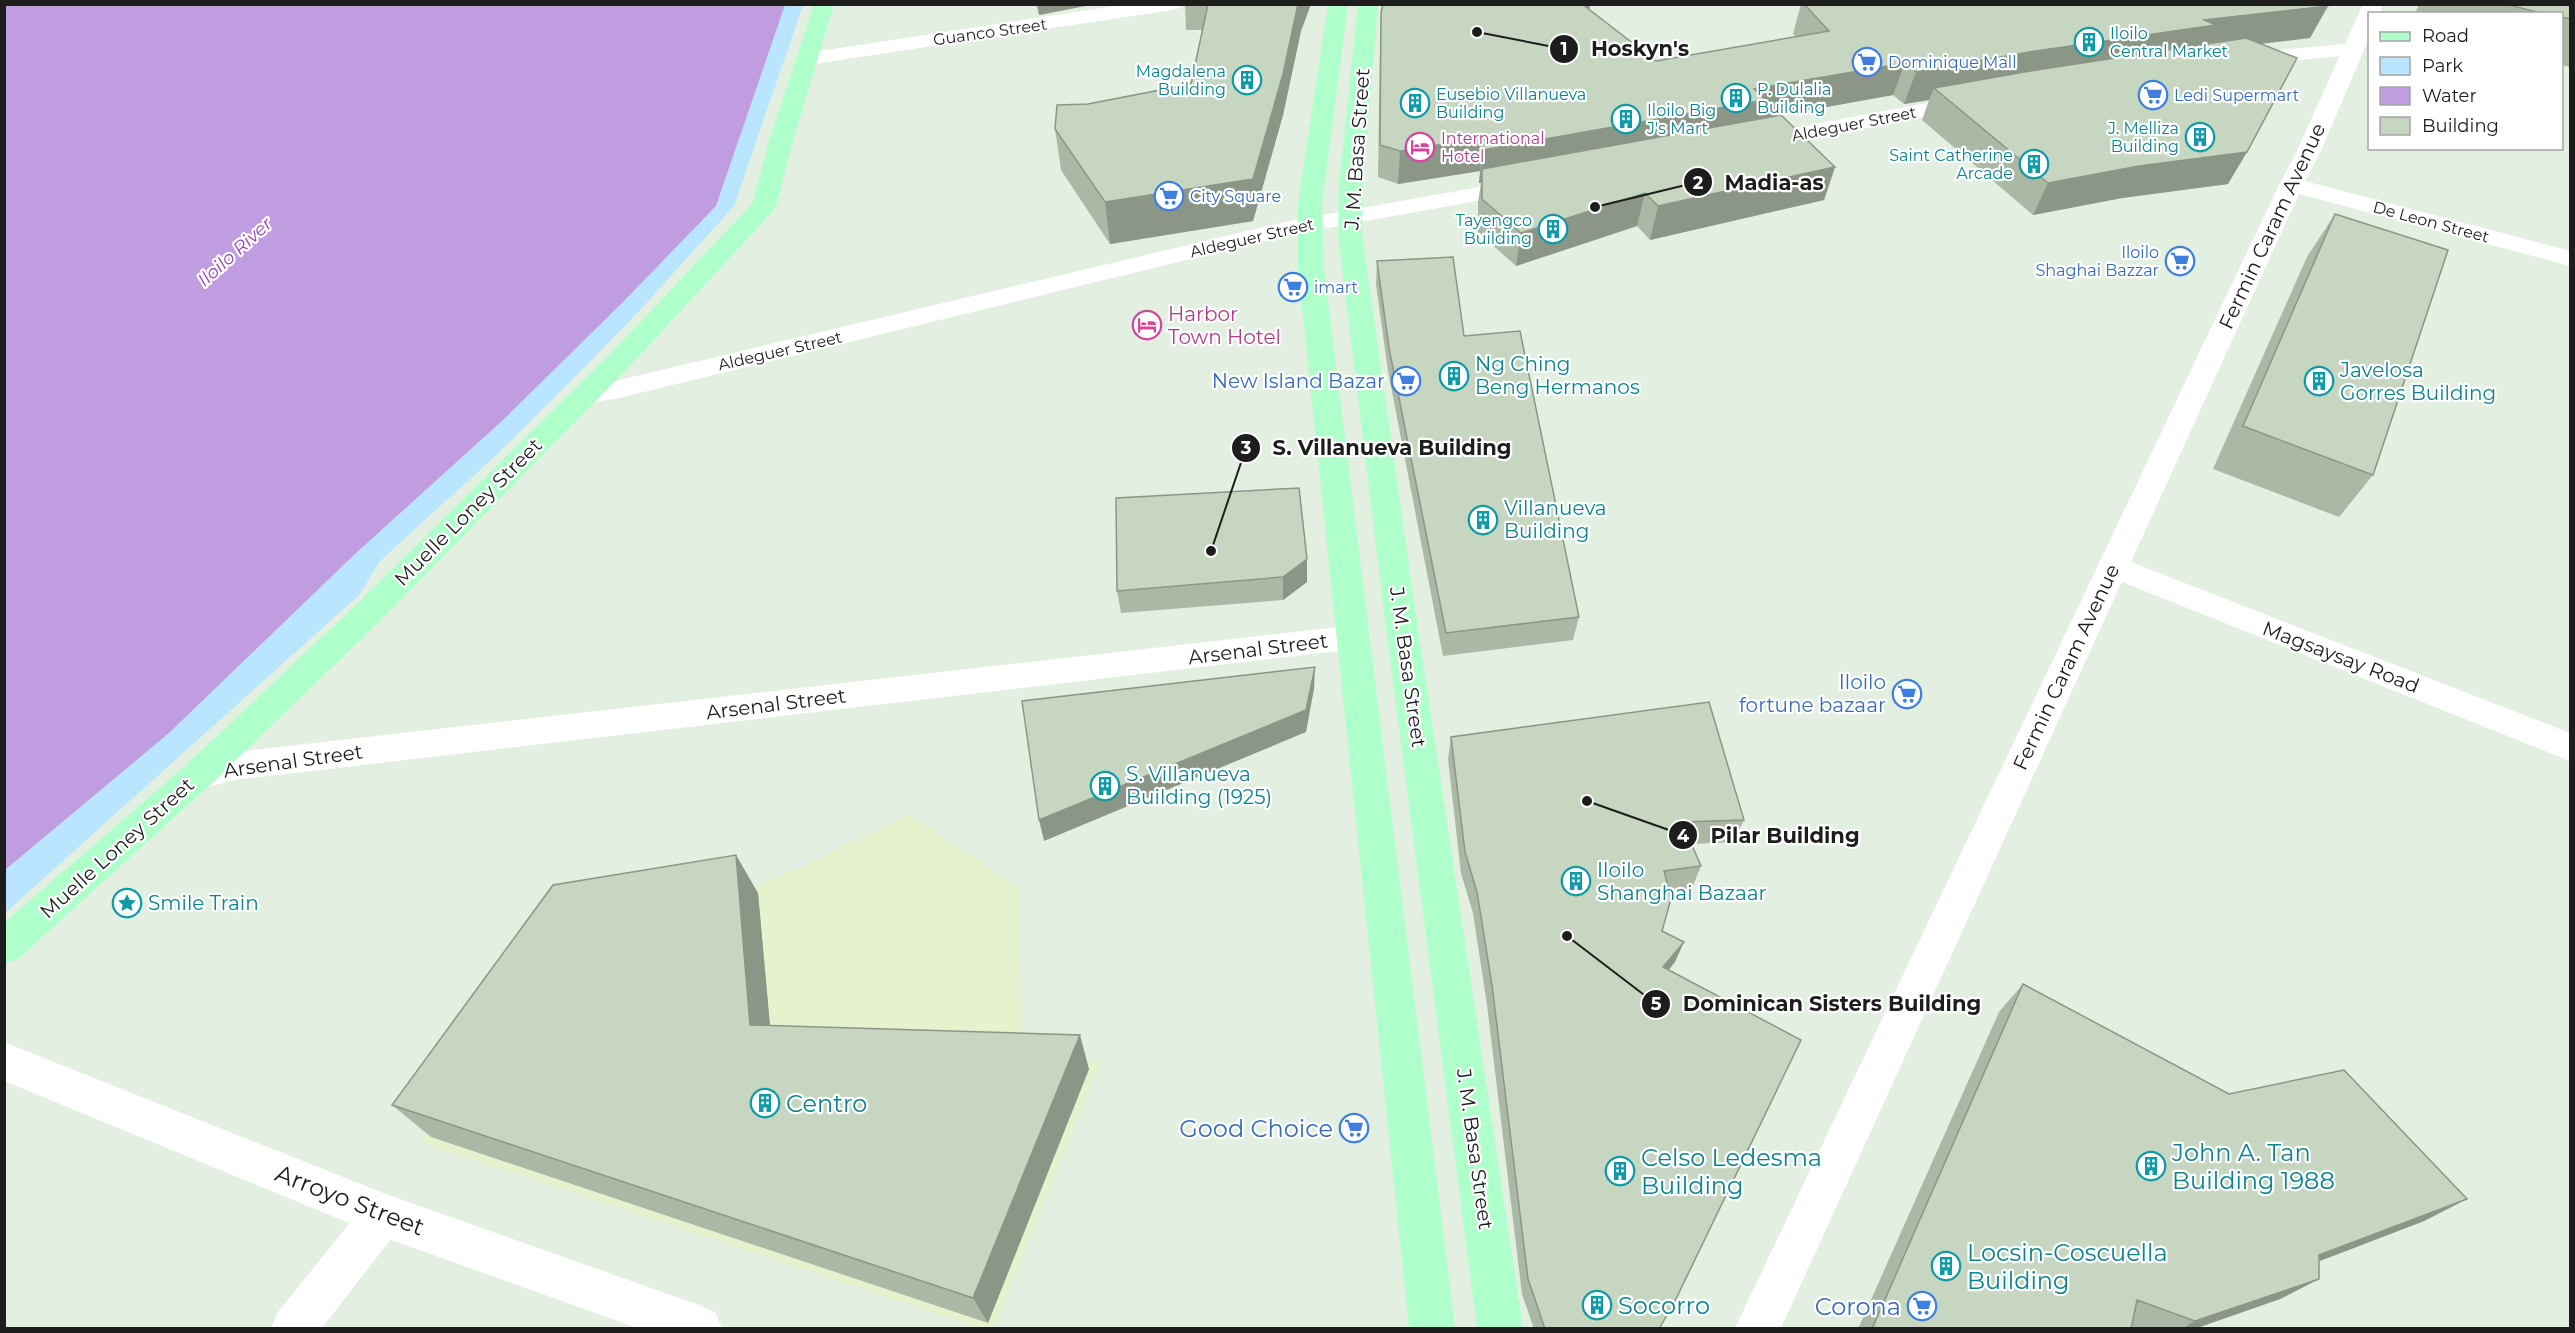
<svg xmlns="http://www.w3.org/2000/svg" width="2575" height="1333" viewBox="0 0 2575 1333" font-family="Montserrat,sans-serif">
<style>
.commercial{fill:#e6f2ce}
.park{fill:#b9e5ff}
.water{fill:#c09de1}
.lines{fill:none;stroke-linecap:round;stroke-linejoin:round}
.minor{fill:#fff;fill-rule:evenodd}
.tertiary{fill:#fff;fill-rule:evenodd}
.secondary{fill:#afffca;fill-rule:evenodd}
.wall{fill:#abb8a6}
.shaded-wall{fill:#8b9687}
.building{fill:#c7d6c1;stroke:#8b9687;stroke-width:1.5}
.labels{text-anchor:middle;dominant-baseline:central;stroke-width:4.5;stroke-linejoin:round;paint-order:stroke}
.far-street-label{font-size:16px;fill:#1d1d1d;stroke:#fff}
.far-culture-label{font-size:16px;fill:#0d838f;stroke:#fff;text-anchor:start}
.far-shop-label{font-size:16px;fill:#366cbe;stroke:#fff;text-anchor:start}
.far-hotel-label{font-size:16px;fill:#b23c85;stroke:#fff;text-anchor:start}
.far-water-label{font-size:18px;font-style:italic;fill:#9c40b5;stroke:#fff}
.street-label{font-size:20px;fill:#1d1d1d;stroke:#fff}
.hotel-label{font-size:20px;fill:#b23c85;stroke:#fff;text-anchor:start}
.culture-label{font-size:20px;fill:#0d838f;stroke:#fff;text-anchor:start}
.shop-label{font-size:20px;fill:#366cbe;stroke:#fff;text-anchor:end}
.near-culture-label{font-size:24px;fill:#0d838f;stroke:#fff;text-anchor:start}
.near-shop-label{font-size:24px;fill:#366cbe;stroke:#fff;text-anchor:end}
.near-street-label{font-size:24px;fill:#1d1d1d;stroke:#fff}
.leader{fill:none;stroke:#1d1d1d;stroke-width:2}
.callout-dot{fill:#1d1d1d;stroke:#fff;stroke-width:2}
.mark-label{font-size:18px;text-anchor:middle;font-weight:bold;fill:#fff}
.callout-label{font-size:21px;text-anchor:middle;font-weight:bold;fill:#1d1d1d;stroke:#fff;stroke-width:4.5;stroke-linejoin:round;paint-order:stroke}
</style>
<rect width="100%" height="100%" fill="#e2efe1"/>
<!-- commercial -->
<path class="commercial" d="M909,814L1019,888L1022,1057L1102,1060L995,1328H979L419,1142L579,917L755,888Z"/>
<!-- park -->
<path class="park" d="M785,5H803L734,206L641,309L572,380L494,457L380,561L359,595L5,913V870L169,733L355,554L502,421L716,206Z"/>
<!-- water -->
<path class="water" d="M5,4L785,5L716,206L622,303L502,421L355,554L169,733L5,870Z"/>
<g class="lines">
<!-- minor -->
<path class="minor" d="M1128,4H1183L1180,8L1173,10L807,65L799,64L796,59L799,54L807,53Z
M2353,43L2361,44L2364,49L2361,54L2248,65L2240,64L2237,59L2240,54L2248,53Z
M1969,95L1977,97L1980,102L1977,107L1757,149L1749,147L1745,142L1749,137L1757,135Z
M1524,179L1532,181L1536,186L1532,191L1289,235L615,399L586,403L576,400L572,394L576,388L615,381L1289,221Z
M2113,555L2570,733V761L2102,574L2097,566L2102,558Z
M1355,625L1366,628L1371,637L1366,646L1355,649L235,780L197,790L185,786L179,776L185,766L235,752Z
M383,1193L398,1200L405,1215L398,1230L322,1328H271L278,1312L368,1200Z"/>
<!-- tertiary -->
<path class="tertiary" d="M2363,4H2383L2379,14H2370V36L2320,153L2305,181L2570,251V266L2299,194L1781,1328H1735L2279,185L2296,153Z
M4,1042L383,1193L699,1305L715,1312L722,1328H637L383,1237L4,1081Z"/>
<!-- secondary -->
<path class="secondary" d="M814,4H834L794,138L776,206L773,211L630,366L376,625L209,786L18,959L4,964V923L185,766L354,607L610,354L752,204L770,138Z
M1328,4H1348L1322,204L1324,268L1455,1328H1409L1298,268V204Z
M1358,4H1378L1363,186L1362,234L1419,636L1523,1328H1477L1387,636L1338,234L1339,186Z"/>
</g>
<!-- wall -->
<path class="wall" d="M1036,4H1095L1039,15Z
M1185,4H1311L1301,31L1283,115L1253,221L1110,244L1061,170L1055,129L1088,104L1191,84L1203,30H1186Z
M1383,4H1590L1589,10L1656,61L1796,37L1793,34L1801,4H2329L2310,38L2261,44L2228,184L2122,198L2033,215L1922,120L1929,100L1904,104L1893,95L1781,115L1835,167L1824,200L1650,240L1637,226L1516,266L1478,232V202L1481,183H1479L1480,171L1398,184L1378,177L1380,45L1381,13Z
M2419,4H2571V67L2562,65V14H2415Z
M2335,214L2373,475L2339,517L2213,469L2307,257Z
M1377,261L1464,336L1579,617L1573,640L1443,656L1388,371L1376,284Z
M1307,559V582L1283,600L1121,613L1117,591Z
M1451,737L1744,820L1733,842L1691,844L1701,866L1692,888L1669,891L1662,931L1675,962L1669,970L1659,1329H1534L1522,1294L1487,1005L1473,913L1461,873L1448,759Z
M758,893L770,1026L1089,1069L988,1323L431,1137L392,1105Z
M2023,984L2229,1094L2467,1199L2424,1221L2319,1261V1279L2280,1299L2194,1329H1858L1999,1012Z"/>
<!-- shaded-wall -->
<path class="shaded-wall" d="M1038,4H1095L1039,15Z
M1298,4H1311L1301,31L1283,115L1253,221L1110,244L1105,202Z
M1555,4H1590L1589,10Z
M2328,6L2310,38L2203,50L1934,88L1929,100L1904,104L1916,72L2204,20Z
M1905,63L1893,95L1482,169L1481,183H1479L1483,150L1754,89Z
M1484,138L1480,171L1398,184L1400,151Z
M2247,152L2228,184L2122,198L2033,215L2048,183L2139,166Z
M1835,167L1824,200L1650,240L1658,206Z
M1645,193L1637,226L1516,266L1521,233Z
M1307,559V582L1283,600V577Z
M1315,667L1314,689L1306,732L1044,841L1039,820Z
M736,855L758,893L773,1059L750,1025Z
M1684,942L1675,962L1654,987L1663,967Z
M1080,1035L1089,1069L988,1323L973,1298Z
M2467,1199L2424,1221L2281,1276L2319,1255Z
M2319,1279L2280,1299L2194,1329H2182L2195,1321Z"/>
<!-- building -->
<path class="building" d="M1208,4H1298L1283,74L1253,179L1105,202L1055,129L1057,105L1088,104L1191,84Z
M1383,4H1582L1656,61L1829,31L1804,4H2329L2328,6L2204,20L2216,25L2029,52L1916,72L1905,63L1754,89L1765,100L1483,150L1484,138L1400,151L1380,145L1381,13Z
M2505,4H2571V19L2562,17V14H2545Z
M2246,38L2297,58L2247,152L2139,166L2048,183L1934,88L2030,71Z
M1781,115L1835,167L1658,206L1645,193L1521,233L1482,199V169Z
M2335,214L2448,250L2373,475L2243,426Z
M1453,257L1464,336L1520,331L1579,617L1446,633L1389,348L1377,261Z
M1299,488L1307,559L1283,577L1117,591L1116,498Z
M1315,667L1306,710L1039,820L1022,701Z
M1709,702L1744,820L1682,822L1701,866L1664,871L1671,899L1662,931L1684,942L1663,967L1801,1040L1674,1303L1659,1329H1545L1528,1279L1492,985L1477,892L1465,852L1451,737Z
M736,855L750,1025L1080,1035L973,1298L392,1105L553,885Z
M2023,984L2229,1094L2344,1070L2467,1199L2319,1255V1279L2195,1321L2137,1300L2131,1329H1872Z"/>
<!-- icons -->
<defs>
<g id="building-ring" transform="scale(1.5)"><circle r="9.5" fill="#fff" stroke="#0f9aa8" stroke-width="1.5"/><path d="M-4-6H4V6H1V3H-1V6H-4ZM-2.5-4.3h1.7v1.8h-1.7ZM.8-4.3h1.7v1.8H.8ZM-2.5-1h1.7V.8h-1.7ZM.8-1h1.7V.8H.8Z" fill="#0f9aa8"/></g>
<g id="supermarket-ring" transform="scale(1.5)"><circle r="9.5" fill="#fff" stroke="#3f7fe0" stroke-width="1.5"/><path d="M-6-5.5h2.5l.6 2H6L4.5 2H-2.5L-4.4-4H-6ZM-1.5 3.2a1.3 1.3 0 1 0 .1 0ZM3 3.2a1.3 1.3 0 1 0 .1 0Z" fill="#3f7fe0"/></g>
<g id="hotel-ring" transform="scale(1.5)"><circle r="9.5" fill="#fff" stroke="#d1479c" stroke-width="1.5"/><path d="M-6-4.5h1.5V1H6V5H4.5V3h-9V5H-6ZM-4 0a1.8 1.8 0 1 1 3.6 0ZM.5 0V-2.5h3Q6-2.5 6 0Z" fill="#d1479c"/></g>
<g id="sight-ring" transform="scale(1.5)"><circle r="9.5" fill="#fff" stroke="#0f9aa8" stroke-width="1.5"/><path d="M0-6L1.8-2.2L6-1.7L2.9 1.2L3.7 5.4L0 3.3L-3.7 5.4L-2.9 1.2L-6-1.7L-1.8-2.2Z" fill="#0f9aa8"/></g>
</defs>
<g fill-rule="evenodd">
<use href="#building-ring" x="2089" y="42"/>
<use href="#supermarket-ring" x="1867" y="62"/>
<use href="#building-ring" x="1247" y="80"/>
<use href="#supermarket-ring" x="2153" y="95"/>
<use href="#building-ring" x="1736" y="98"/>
<use href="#building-ring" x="1415" y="103"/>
<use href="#building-ring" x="1626" y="119"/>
<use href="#building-ring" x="2200" y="137"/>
<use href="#hotel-ring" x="1420" y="147"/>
<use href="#building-ring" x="2034" y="164"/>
<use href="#supermarket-ring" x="1169" y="196"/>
<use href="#building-ring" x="1553" y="229"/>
<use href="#supermarket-ring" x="2180" y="261"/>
<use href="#supermarket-ring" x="1293" y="287"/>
<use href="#hotel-ring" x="1147" y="325"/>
<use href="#building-ring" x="1454" y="376"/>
<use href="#supermarket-ring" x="1406" y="381"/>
<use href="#building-ring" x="2319" y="381"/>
<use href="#building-ring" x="1483" y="520"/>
<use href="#supermarket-ring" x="1907" y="694"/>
<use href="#building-ring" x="1105" y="786"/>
<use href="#building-ring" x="1576" y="881"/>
<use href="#sight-ring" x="127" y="903"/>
<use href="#building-ring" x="765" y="1103"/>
<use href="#supermarket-ring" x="1354" y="1128"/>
<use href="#building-ring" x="2151" y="1166"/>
<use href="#building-ring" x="1620" y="1171"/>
<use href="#building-ring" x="1946" y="1266"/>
<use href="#building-ring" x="1597" y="1305"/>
<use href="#supermarket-ring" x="1922" y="1306"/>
</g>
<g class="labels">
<!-- far-street labels -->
<g class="far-street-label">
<text transform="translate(990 32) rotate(-8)">Guanco Street</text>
<text transform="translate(1854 124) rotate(-11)">Aldeguer Street</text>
<text transform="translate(2431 222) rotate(15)">De Leon Street</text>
<text transform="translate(1252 238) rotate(-13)">Aldeguer Street</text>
<text transform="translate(780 351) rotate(-13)">Aldeguer Street</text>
</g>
<!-- far-culture labels -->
<g class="far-culture-label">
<text x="2110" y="33">Iloilo<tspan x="2110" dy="18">Central Market</tspan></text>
<text x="1226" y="71" text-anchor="end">Magdalena<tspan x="1226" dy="18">Building</tspan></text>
<text x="1757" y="89">P. Dulalia<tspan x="1757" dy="18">Building</tspan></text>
<text x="1436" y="94">Eusebio Villanueva<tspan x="1436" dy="18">Building</tspan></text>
<text x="1647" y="110">Iloilo Big<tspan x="1647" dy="18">J's Mart</tspan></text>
<text x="2179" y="128" text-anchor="end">J. Melliza<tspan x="2179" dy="18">Building</tspan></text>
<text x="2013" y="155" text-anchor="end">Saint Catherine<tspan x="2013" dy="18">Arcade</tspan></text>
<text x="1532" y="220" text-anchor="end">Tayengco<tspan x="1532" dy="18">Building</tspan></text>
</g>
<!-- far-shop labels -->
<g class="far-shop-label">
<text x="1888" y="62">Dominique Mall</text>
<text x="2174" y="95">Ledi Supermart</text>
<text x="1190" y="196">City Square</text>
<text x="2159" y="252" text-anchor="end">Iloilo<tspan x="2159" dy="18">Shaghai Bazzar</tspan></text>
<text x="1314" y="287">imart</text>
</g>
<!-- far-hotel labels -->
<g class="far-hotel-label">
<text x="1441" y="138">International<tspan x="1441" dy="18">Hotel</tspan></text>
</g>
<!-- far-water labels -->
<g class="far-water-label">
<text transform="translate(235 252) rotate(-42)">Iloilo River</text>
</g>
<!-- street labels -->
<g class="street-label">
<text transform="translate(1357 149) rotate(-86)">J. M. Basa Street</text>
<text transform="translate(2272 226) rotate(-65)">Fermin Caram Avenue</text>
<text transform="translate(468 512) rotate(-45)">Muelle Loney Street</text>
<text transform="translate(1258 649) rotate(-7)">Arsenal Street</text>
<text transform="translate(2341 657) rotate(21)">Magsaysay Road</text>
<text transform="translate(1408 667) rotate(82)">J. M. Basa Street</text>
<text transform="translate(2066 667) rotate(-65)">Fermin Caram Avenue</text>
<text transform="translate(776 704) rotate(-7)">Arsenal Street</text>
<text transform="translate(293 761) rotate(-8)">Arsenal Street</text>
<text transform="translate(117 848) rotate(-42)">Muelle Loney Street</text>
<text transform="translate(1475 1149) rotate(82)">J. M. Basa Street</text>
</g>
<!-- hotel labels -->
<g class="hotel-label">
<text x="1168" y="314">Harbor<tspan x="1168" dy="23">Town Hotel</tspan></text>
</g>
<!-- culture labels -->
<g class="culture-label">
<text x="1475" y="364">Ng Ching<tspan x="1475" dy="23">Beng Hermanos</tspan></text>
<text x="2340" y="370">Javelosa<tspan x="2340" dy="23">Gorres Building</tspan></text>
<text x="1504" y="508">Villanueva<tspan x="1504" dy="23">Building</tspan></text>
<text x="1126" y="774">S. Villanueva<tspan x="1126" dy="23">Building (1925)</tspan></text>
<text x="1597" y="870">Iloilo<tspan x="1597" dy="23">Shanghai Bazaar</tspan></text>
<text x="148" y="903">Smile Train</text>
</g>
<!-- shop labels -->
<g class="shop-label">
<text x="1385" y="381">New Island Bazar</text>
<text x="1886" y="682">Iloilo<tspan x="1886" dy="23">fortune bazaar</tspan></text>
</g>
<!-- near-culture labels -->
<g class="near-culture-label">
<text x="786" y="1103">Centro</text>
<text x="2172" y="1152">John A. Tan<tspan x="2172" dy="28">Building 1988</tspan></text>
<text x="1641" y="1157">Celso Ledesma<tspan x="1641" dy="28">Building</tspan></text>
<text x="1967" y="1252">Locsin-Coscuella<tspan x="1967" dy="28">Building</tspan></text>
<text x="1618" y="1305">Socorro</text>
</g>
<!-- near-shop labels -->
<g class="near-shop-label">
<text x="1333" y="1128">Good Choice</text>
<text x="1901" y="1306">Corona</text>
</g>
<!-- near-street labels -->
<g class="near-street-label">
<text transform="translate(350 1200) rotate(21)">Arroyo Street</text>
</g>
</g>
<!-- callouts -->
<path class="leader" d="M1477 32L1564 49M1595 207L1698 182M1211 551L1246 448M1587 801L1683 835M1567 936L1656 1004"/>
<g class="callout-dot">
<circle cx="1477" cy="32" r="6"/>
<circle cx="1595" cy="207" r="6"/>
<circle cx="1211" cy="551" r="6"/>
<circle cx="1587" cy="801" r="6"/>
<circle cx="1567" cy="936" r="6"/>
<circle cx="1564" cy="49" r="15"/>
<circle cx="1698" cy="182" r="15"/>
<circle cx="1246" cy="448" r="15"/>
<circle cx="1683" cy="835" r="15"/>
<circle cx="1656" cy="1004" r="15"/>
</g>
<g class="mark-label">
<text x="1564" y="55">1</text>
<text x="1698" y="189">2</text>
<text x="1246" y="454">3</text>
<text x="1683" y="842">4</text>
<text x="1656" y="1010">5</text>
</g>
<g class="callout-label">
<text x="1640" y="56">Hoskyn's</text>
<text x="1774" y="190">Madia-as</text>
<text x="1392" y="455">S. Villanueva Building</text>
<text x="1785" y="843">Pilar Building</text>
<text x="1832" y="1011">Dominican Sisters Building</text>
</g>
<!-- border -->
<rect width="2575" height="1333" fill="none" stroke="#1d1d1d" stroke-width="12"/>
<!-- legend -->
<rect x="2368" y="12" width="195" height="138" fill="#ffffff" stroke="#a5a5a5" stroke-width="1.5"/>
<rect x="2380" y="32" width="30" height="9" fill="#afffca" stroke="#a5a5a5" stroke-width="1.5"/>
<text x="2422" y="42" font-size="18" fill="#1d1d1d">Road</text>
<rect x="2380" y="57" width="30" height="18" fill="#b9e5ff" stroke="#a5a5a5" stroke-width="1.5"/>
<text x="2422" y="72" font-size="18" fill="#1d1d1d">Park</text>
<rect x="2380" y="87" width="30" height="18" fill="#c09de1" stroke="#a5a5a5" stroke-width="1.5"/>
<text x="2422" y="102" font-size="18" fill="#1d1d1d">Water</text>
<rect x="2380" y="117" width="30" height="18" fill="#c7d6c1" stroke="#a5a5a5" stroke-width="1.5"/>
<text x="2422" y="132" font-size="18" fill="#1d1d1d">Building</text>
</svg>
